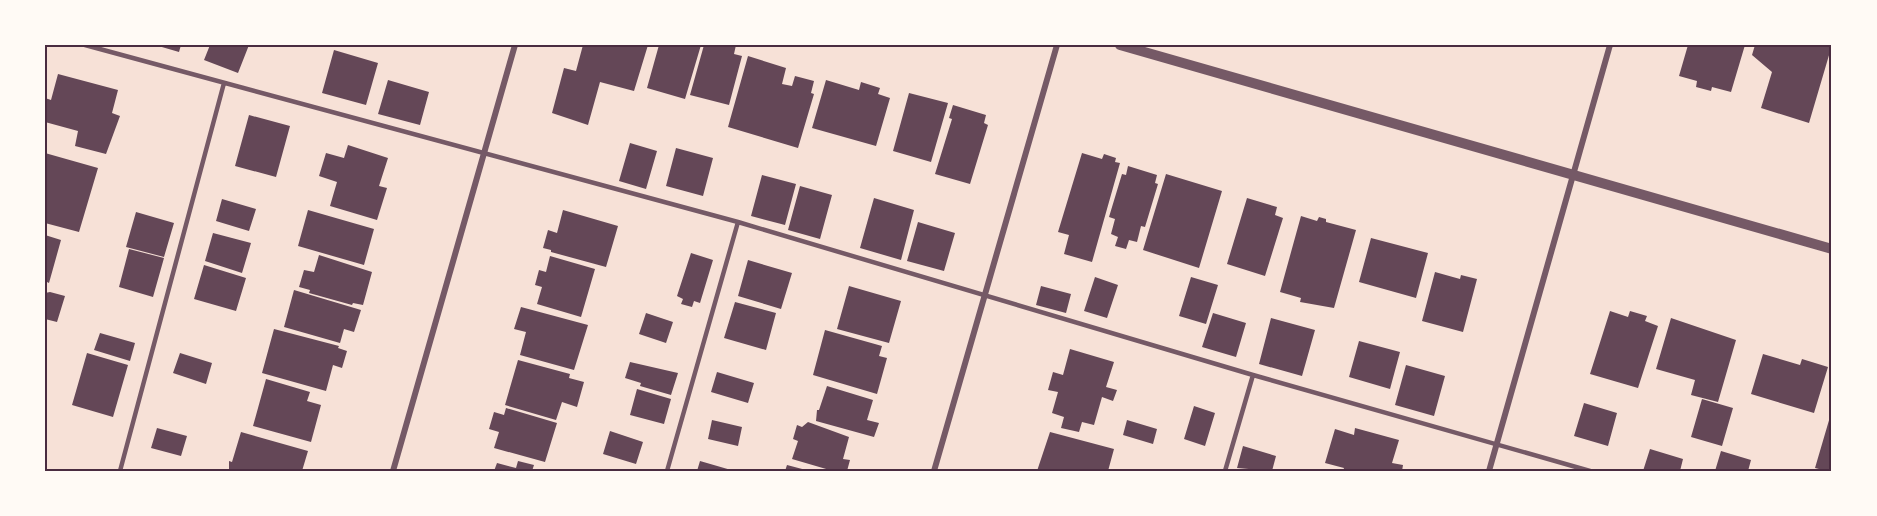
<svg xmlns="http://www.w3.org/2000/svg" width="1877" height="516" viewBox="0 0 1877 516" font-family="'Crimson Pro',serif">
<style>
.building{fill:#644757}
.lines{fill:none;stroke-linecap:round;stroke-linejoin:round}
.service{stroke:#755966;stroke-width:4.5}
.minor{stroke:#755966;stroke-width:6}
.tertiary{stroke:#755966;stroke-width:10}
.neatline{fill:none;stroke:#4a2c40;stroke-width:2}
</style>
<rect width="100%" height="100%" fill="#f7e1d7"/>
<!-- building -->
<path class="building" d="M155,45H181L179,52Z
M210,45H249L238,73L204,60Z
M583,45H648L634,91L600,82L588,125L552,113L564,68L576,71Z
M659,45H701L685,99L647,88Z
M704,45H736L734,54L742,56L729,105L690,95Z
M1688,45H1745L1731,92L1712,87L1711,91L1696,87L1697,81L1679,76Z
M1755,45H1832L1809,123L1761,108L1772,72L1752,55Z
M334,50L378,63L366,105L322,93Z
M748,56L786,68L782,84L792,86L795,76L814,81L811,93L814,94L798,148L728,127Z
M58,74L118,90L112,113L120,116L106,154L75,146L78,131L45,122V98L51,100Z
M388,80L429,92L420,125L378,114Z
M826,80L859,90L861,82L880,88L878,94L890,98L876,146L812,128Z
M909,93L948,103L931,162L893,151Z
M953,105L986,115L984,123L988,125L970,184L935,174L952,119L949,118Z
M249,115L290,126L276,177L235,166Z
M630,143L657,151L646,189L619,181Z
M348,145L388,158L379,186L387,188L377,220L330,206L337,182L319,176L326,153L344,158Z
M676,148L713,158L703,196L666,186Z
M45,153L98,168L79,232L45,223Z
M1082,153L1102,159L1104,154L1116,158L1115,162L1120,163L1092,262L1064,254L1069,235L1058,232Z
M1128,166L1157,175L1155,183L1158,184L1145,227L1141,226L1137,242L1129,240L1126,249L1115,246L1118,237L1111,234L1115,219L1109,217L1122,174L1126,175Z
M1166,174L1222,191L1199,268L1143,250Z
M762,175L796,184L785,225L751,216Z
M800,186L832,195L820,239L788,230Z
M874,198L914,210L901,260L860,248Z
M1247,198L1277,207L1275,215L1283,218L1265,276L1227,264Z
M222,199L256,209L249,231L216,221Z
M308,210L374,229L364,265L298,246Z
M563,210L618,226L606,267L551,252V250L543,248L548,230L557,233Z
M136,212L174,223L164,257L126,247Z
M1301,216L1317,221L1319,217L1326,219V222L1356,230L1334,308L1300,302L1301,298L1280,292Z
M918,222L955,233L944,271L907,261Z
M213,233L251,243L242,273L205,261Z
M45,235L61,240L49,283L45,281Z
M1371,238L1428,253L1416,298L1359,282Z
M129,249L164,258L153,297L119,287Z
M691,253L713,260L700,303L694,301L692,307L681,304L683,299L677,296Z
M319,255L372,272L363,305L353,303L352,305L309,293L310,290L299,287L304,270L314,272Z
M550,256L595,269L581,317L537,304L542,287L535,285L539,270L546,272Z
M748,260L792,273L781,309L738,296Z
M204,265L246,278L236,311L194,299Z
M1435,272L1460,279L1461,275L1477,279L1463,332L1422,321Z
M1095,277L1118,285L1107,318L1084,311Z
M1191,277L1218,285L1206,324L1179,316Z
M849,286L901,301L889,343L837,329Z
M1041,286L1071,294L1066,313L1036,305Z
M294,290L361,310L354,332L344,329L340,343L284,327Z
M50,292L65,296L57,322L45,319V293Z
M735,302L776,313L766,350L724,338Z
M521,307L588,325L574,370L520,355L526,332L514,329Z
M1610,311L1628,317L1630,311L1647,316L1645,321L1658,326L1638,388L1590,374Z
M646,313L673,322L666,343L639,334Z
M1213,313L1246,323L1236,357L1202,347Z
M1271,318L1315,330L1302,376L1259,364Z
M1671,318L1736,340L1718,402L1691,395L1695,380L1656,369Z
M274,329L339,346L338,348L347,351L342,368L333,365L326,391L262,373Z
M825,330L882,346L879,356L887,358L877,394L813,375Z
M100,333L135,343L130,361L94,350Z
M1359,341L1400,352L1390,389L1349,377Z
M1070,349L1114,362L1106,387L1117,390L1113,401L1102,397L1094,425L1082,422L1079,432L1061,428L1064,417L1052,413L1058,392L1048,390L1053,372L1063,375Z
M87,353L128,365L113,417L72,405Z
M180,353L212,363L206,384L173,373Z
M1763,354L1800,365L1802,359L1828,367L1814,413L1751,394Z
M518,360L570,374L569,378L584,382L577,407L562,402L556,420L505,405Z
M630,362L678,373L671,395L640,386L641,383L625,378Z
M1406,365L1445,376L1434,416L1395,405Z
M717,372L754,383L748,403L711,392Z
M266,379L310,392L307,401L321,405L311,442L253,426Z
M827,386L873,400L867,420L879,423L874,437L816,421L817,410H819Z
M637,389L671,399L664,424L630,415Z
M1702,399L1733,408L1722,446L1691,437Z
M1584,403L1617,413L1608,446L1574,436Z
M1194,406L1215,413L1205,446L1184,439Z
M506,408L557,423L545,462L494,448L499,432L489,429L494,412L504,415Z
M1832,410V471H1827L1815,468Z
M712,420L742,427L738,446L708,439Z
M1127,420L1157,429L1153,444L1123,435Z
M808,422L849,437L843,459L850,460L847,471H833L792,459L798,441L793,439L797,425L802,427Z
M157,428L187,436L181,456L151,448Z
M1355,428L1399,440L1392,463L1403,465L1402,471H1343L1344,468L1325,463L1335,429L1354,435Z
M610,431L643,442L636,464L603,454Z
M241,432L308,451L302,471H229V461L232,462Z
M1050,432L1114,449L1108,471H1037Z
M1243,446L1276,456L1272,471L1237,468Z
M1650,449L1683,459L1680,471H1643Z
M1721,451L1751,460L1748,471H1715Z
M518,461L534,465L532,471H494L497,463L516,468Z
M700,461L731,470V471H697Z
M787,465L806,470V471H785Z"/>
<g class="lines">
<!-- service -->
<path class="service" d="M85,45L738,222L1253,375L1590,471
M120,471L224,83
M667,471L738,222
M1225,471L1253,375"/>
<!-- minor -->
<path class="minor" d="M393,471L515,45
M934,471L1057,45
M1489,471L1610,45"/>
<!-- tertiary -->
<path class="tertiary" d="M1120,45L1832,249"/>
</g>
<!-- border -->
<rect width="1877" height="516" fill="none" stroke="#fffaf5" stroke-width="93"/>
<rect x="46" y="46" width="1784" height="424" class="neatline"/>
</svg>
